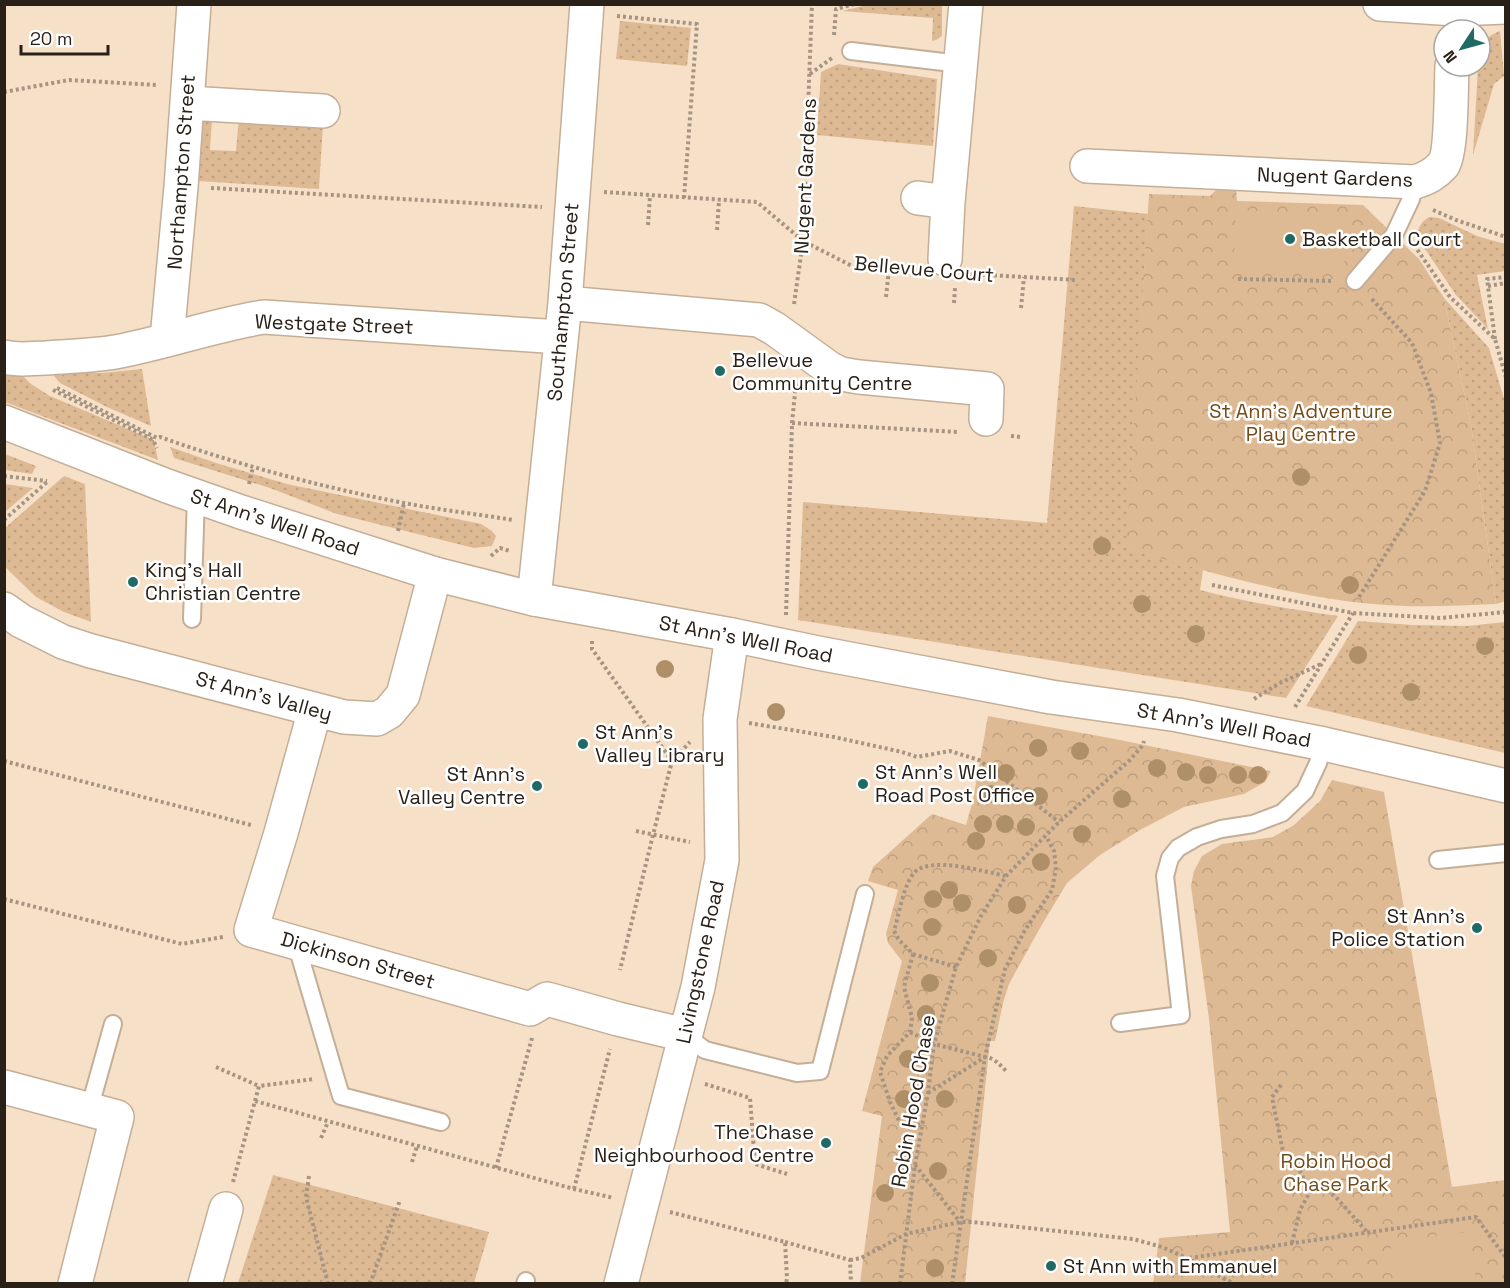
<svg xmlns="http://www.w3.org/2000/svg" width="1510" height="1288" viewBox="0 0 1510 1288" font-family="'Space Grotesk',sans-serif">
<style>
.grass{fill:url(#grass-dots)}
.park{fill:url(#park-crowns)}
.pitch{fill:#deba94}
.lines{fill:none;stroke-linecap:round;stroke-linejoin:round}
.lane-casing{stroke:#c4ae97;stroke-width:20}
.street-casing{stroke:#c4ae97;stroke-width:36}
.secondary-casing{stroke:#c4ae97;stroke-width:36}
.path{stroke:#a69482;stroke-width:4;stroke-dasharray:3 3;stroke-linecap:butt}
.lane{stroke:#fff;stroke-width:16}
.street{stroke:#fff;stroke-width:33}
.secondary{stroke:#fff;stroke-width:33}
.tree{fill:#ae8f68}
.poi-dot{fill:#1f6a65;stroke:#fff;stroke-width:2}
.labels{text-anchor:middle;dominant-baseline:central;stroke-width:5;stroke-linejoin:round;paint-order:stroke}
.street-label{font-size:20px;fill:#292017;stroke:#fff}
.poi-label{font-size:20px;fill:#292017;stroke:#fff;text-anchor:start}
.park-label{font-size:20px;fill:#734c1a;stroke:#fff}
</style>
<defs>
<pattern id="grass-dots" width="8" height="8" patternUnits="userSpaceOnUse" patternTransform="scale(1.5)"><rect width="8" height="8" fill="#deba94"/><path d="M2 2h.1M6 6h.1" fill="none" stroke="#bea07f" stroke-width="1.8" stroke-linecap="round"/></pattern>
<pattern id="park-crowns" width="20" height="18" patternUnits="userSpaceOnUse" patternTransform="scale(1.5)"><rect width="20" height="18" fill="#deba94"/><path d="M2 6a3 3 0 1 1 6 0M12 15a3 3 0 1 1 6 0" fill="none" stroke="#bea07f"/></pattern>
</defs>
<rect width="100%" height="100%" fill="#f7e0c8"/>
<!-- grass -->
<path class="grass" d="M867,5H942V36L936,40L932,41L933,18L842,11Z
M620,21L691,28L687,66L616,59Z
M1500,31L1504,76L1494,84L1473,155L1478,66H1480C1480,46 1481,39 1500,31Z
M838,64L937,79L933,146L817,135L821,72Z
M239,117L323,123L319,189L199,181L203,119H212L210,150L236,151Z
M1074,206L1148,214L1127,548L1203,570L1200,590C1245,602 1291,609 1338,616L1286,698L798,620L803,502L1047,523Z
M1429,217L1439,218L1477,236L1505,244V271L1477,275L1488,329L1456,295L1417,237C1418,227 1421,222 1429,217Z
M1444,298L1489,348L1505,402L1506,601L1496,604L1471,425Z
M142,369L151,426L107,407L60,383L54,376L56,372L102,373Z
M4,372L21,374L31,384L50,396L154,440L158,460L5,402Z
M170,447L216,463L287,484L481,524L492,531L496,536L492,546L474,548L337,514L270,488L174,458Z
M4,454H5L36,466L32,474L5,470Z
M64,476L85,484L91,622L64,612L36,597L5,567V528Z
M5,484L33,488L5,512Z
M1358,621L1413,625L1467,626L1505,622V753L1306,706Z
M273,1175L489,1232L474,1283H238Z"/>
<!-- park -->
<path class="park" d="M1219,187L1236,188L1237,201L1363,205L1419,259L1444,298L1471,425L1496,604C1455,606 1414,608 1373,604C1288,596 1207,572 1126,548L1149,194L1210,196Z
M988,716L1115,739L1271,771L1265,782L1244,794L1184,807L1140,830L1100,855L1067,883L1040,928L1009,984L1003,1003L995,1041H990L965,1283H860L882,1116L862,1111L902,961L888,943L886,934L898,890L868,881L873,867L932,814L966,825L973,800Z
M1332,780L1384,792L1452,1187L1505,1180V1283L1153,1284L1159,1238L1230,1232L1209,1019L1191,886L1194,871L1202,856L1222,844L1273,837L1294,825L1320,801Z"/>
<!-- pitch -->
<path class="pitch" d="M1236,210L1347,215L1344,271L1234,267Z
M1470,1232L1476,1283H1395L1390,1241Z"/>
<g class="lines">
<!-- lane casing -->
<g class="lane-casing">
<path id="lane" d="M851,51L960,64
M1355,281L1394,235L1411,199L1415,182
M192,619L196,496
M1438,860L1506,853
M296,943L341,1096L441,1122
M1120,1023L1181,1015L1165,876L1170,858L1178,848L1197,837L1221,829L1253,824L1282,813L1305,791L1318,763L1324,744
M685,1035L705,1050L797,1073L820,1071L865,894
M89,1110L113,1024
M525,1284L526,1281"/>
</g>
<!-- street casing -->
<g class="street-casing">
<path id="street" d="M1380,4L1455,9L1506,7
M187,103L323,111
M1087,166L1415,182C1426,179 1435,174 1443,165C1452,153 1451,85 1452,66
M918,198L948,202
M945,259L948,202L966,4
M565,303L759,320L775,329L829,368L841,374L859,377L987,389L986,419
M167,339L181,187L194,4
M4,357C20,361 30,358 46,358C69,356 92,356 115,352C165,343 213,325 264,317L560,337
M534,599L565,303L587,4
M4,609L21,621L63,642L91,651L344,717L377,719L389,712L403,695L435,574
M315,710L281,833L251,930L530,1009L547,999L618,1019L685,1035
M4,1087L117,1117L75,1284
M205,1284L226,1209
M621,1284L698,987L722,860L720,719L732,635"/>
</g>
<!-- secondary casing -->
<g class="secondary-casing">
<path id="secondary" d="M4,422L167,486L241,512L435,574L534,599L732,635L818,653L1051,697L1178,715L1324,744L1506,786"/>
</g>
<!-- path -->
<path class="path" d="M617,16L697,24L684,198
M834,35L836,9L854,4
M810,74L832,58
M4,92L69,80L157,85
M211,188L542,207
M604,192L757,202L803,241L854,267L918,271
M1433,210L1456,220L1506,237
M648,225L650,195
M717,230L719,200
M1414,245L1450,297L1495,339L1506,378
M970,274L1077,280
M1238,279L1334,281
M1488,286L1506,283
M886,297L889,269
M954,303L955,288
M794,304L803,241L812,4
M1021,308L1024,277
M1495,339L1487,279L1506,277
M57,388L157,438L160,437C239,465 321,487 404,503C440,510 477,514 513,520
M53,390L150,438L154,442L157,448
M792,423L959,432
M1011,436L1021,437
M4,476L47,481
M249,484L253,467
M4,520L48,481
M398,531L404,503
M491,556L500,548L510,551
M1212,585L1353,613L1440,618L1506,612
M1359,597L1425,491L1440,443L1431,393L1412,343L1370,297
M786,615L792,423L796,383
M592,641V649L672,761L653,835L620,970
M1254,699L1278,684L1323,663
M1295,707L1353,613
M749,723L834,737L902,752L917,757L950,751L979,760L1059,822
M4,761L251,825
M672,761L690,742
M636,831L690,842
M4,899L182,944L223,937
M913,954L904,987L912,1018L910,1032L887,1056L880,1072L890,1102L901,1125H921
M956,967L913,954L899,940L894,931C899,915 903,886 914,873C930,855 985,872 1006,876
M910,1032L934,1044L985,1057C995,1058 1000,1065 1007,1072
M216,1067L259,1086
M705,1084L750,1098L755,1164L787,1174
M1281,1085L1272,1097L1283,1152L1299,1169L1310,1192
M928,1093L985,1057L1005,969L1025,930L1052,890L1056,868L1054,851L1046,836
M255,1101L259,1086L314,1079
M321,1138L328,1122
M412,1162L417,1146
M915,1165L960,1222
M496,1168L532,1038
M309,1176L306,1197L328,1284
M233,1182L255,1101L574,1189L614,1198
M574,1189L610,1049
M670,1212L785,1242L787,1278L786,1284
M785,1242L850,1260L851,1284
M1292,1243L1300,1210L1310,1192L1324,1189L1334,1195L1367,1232
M1189,1258L1476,1217L1506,1258
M850,1260L861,1258L906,1234L960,1222H972L1133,1239L1162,1247L1189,1259L1234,1284
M370,1284L400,1200
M900,1284L915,1165L928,1093L934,1044L956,967L981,916L1006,876L1059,822L1129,761L1143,745L1144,741
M952,1284L985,1057"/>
<!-- lane -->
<use href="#lane" class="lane"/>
<!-- street -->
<use href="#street" class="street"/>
<!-- secondary -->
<use href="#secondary" class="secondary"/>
</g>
<!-- trees -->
<g class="tree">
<circle cx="1301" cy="477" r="9"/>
<circle cx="1102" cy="546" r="9"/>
<circle cx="1350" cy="585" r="9"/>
<circle cx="1142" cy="604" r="9"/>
<circle cx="1196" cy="634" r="9"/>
<circle cx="1485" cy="646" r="9"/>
<circle cx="1358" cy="655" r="9"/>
<circle cx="665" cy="669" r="9"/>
<circle cx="1411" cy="692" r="9"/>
<circle cx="776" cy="712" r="9"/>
<circle cx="1038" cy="748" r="9"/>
<circle cx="1080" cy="751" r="9"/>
<circle cx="1157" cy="768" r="9"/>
<circle cx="1186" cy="772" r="9"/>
<circle cx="1006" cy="773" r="9"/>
<circle cx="1208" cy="775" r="9"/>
<circle cx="1238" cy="775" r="9"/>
<circle cx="1258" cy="775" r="9"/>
<circle cx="991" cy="794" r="9"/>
<circle cx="1039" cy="796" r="9"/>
<circle cx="1122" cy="799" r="9"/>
<circle cx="983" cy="824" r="9"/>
<circle cx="1005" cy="824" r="9"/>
<circle cx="1026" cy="827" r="9"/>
<circle cx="1082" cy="834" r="9"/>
<circle cx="976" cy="841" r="9"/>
<circle cx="1041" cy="862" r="9"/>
<circle cx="949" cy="890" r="9"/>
<circle cx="933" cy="899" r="9"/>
<circle cx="962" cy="903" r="9"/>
<circle cx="1017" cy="905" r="9"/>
<circle cx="932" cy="927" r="9"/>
<circle cx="988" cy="958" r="9"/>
<circle cx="930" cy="983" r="9"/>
<circle cx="926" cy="1014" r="9"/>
<circle cx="908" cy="1059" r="9"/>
<circle cx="904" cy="1099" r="9"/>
<circle cx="945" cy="1099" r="9"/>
<circle cx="938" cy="1171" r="9"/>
<circle cx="885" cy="1193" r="9"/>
<circle cx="935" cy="1268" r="9"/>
</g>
<!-- markers -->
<g class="poi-dot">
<circle cx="1290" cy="239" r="6"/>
<circle cx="720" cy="371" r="6"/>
<circle cx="133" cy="582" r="6"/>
<circle cx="583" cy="744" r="6"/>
<circle cx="863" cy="784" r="6"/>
<circle cx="537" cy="786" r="6"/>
<circle cx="1477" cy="928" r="6"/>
<circle cx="826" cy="1143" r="6"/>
<circle cx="1051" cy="1266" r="6"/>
</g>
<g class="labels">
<!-- street labels -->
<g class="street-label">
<text transform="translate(181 172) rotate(-86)">Northampton Street</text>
<text transform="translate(805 176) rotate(-87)">Nugent Gardens</text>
<text transform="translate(1335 177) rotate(2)">Nugent Gardens</text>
<text transform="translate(924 269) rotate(5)">Bellevue Court</text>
<text transform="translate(563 302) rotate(-85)">Southampton Street</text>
<text transform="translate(334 324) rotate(2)">Westgate Street</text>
<text transform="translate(275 522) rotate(18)">St Ann's Well Road</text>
<text transform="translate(746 639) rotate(11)">St Ann's Well Road</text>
<text transform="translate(264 696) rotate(15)">St Ann's Valley</text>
<text transform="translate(1224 725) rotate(10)">St Ann's Well Road</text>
<text transform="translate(358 960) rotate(16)">Dickinson Street</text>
<text transform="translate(700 962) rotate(-78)">Livingstone Road</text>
<text transform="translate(913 1101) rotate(-80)">Robin Hood Chase</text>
</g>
<!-- poi labels -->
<g class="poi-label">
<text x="1302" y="239">Basketball Court</text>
<text x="732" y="360">Bellevue<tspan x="732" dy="23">Community Centre</tspan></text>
<text x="145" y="570">King's Hall<tspan x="145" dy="23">Christian Centre</tspan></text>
<text x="595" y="732">St Ann's<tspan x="595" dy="23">Valley Library</tspan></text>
<text x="875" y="772">St Ann's Well<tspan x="875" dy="23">Road Post Office</tspan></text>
<text x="525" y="774" text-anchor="end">St Ann's<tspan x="525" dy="23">Valley Centre</tspan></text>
<text x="1465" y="916" text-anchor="end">St Ann's<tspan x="1465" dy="23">Police Station</tspan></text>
<text x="814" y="1132" text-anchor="end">The Chase<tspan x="814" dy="23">Neighbourhood Centre</tspan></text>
<text x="1063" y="1266">St Ann with Emmanuel</text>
</g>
<!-- park labels -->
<g class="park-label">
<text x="1301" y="411">St Ann's Adventure<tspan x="1301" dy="23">Play Centre</tspan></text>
<text x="1336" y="1161">Robin Hood<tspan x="1336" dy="23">Chase Park</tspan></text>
</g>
</g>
<!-- border -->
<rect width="1510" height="1288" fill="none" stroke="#292017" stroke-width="12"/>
<!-- north arrow -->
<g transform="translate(1462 48) rotate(234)"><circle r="28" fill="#ffffff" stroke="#a9a6a2" stroke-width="1.5"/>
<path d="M0-4.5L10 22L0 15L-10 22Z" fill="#1f6a65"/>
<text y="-9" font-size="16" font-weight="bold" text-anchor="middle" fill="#292017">N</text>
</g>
<!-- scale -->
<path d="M21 45v9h87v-9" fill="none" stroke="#292017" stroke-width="3"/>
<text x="30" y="45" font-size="18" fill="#292017" stroke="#ffffff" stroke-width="4.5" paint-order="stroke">20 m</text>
</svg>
